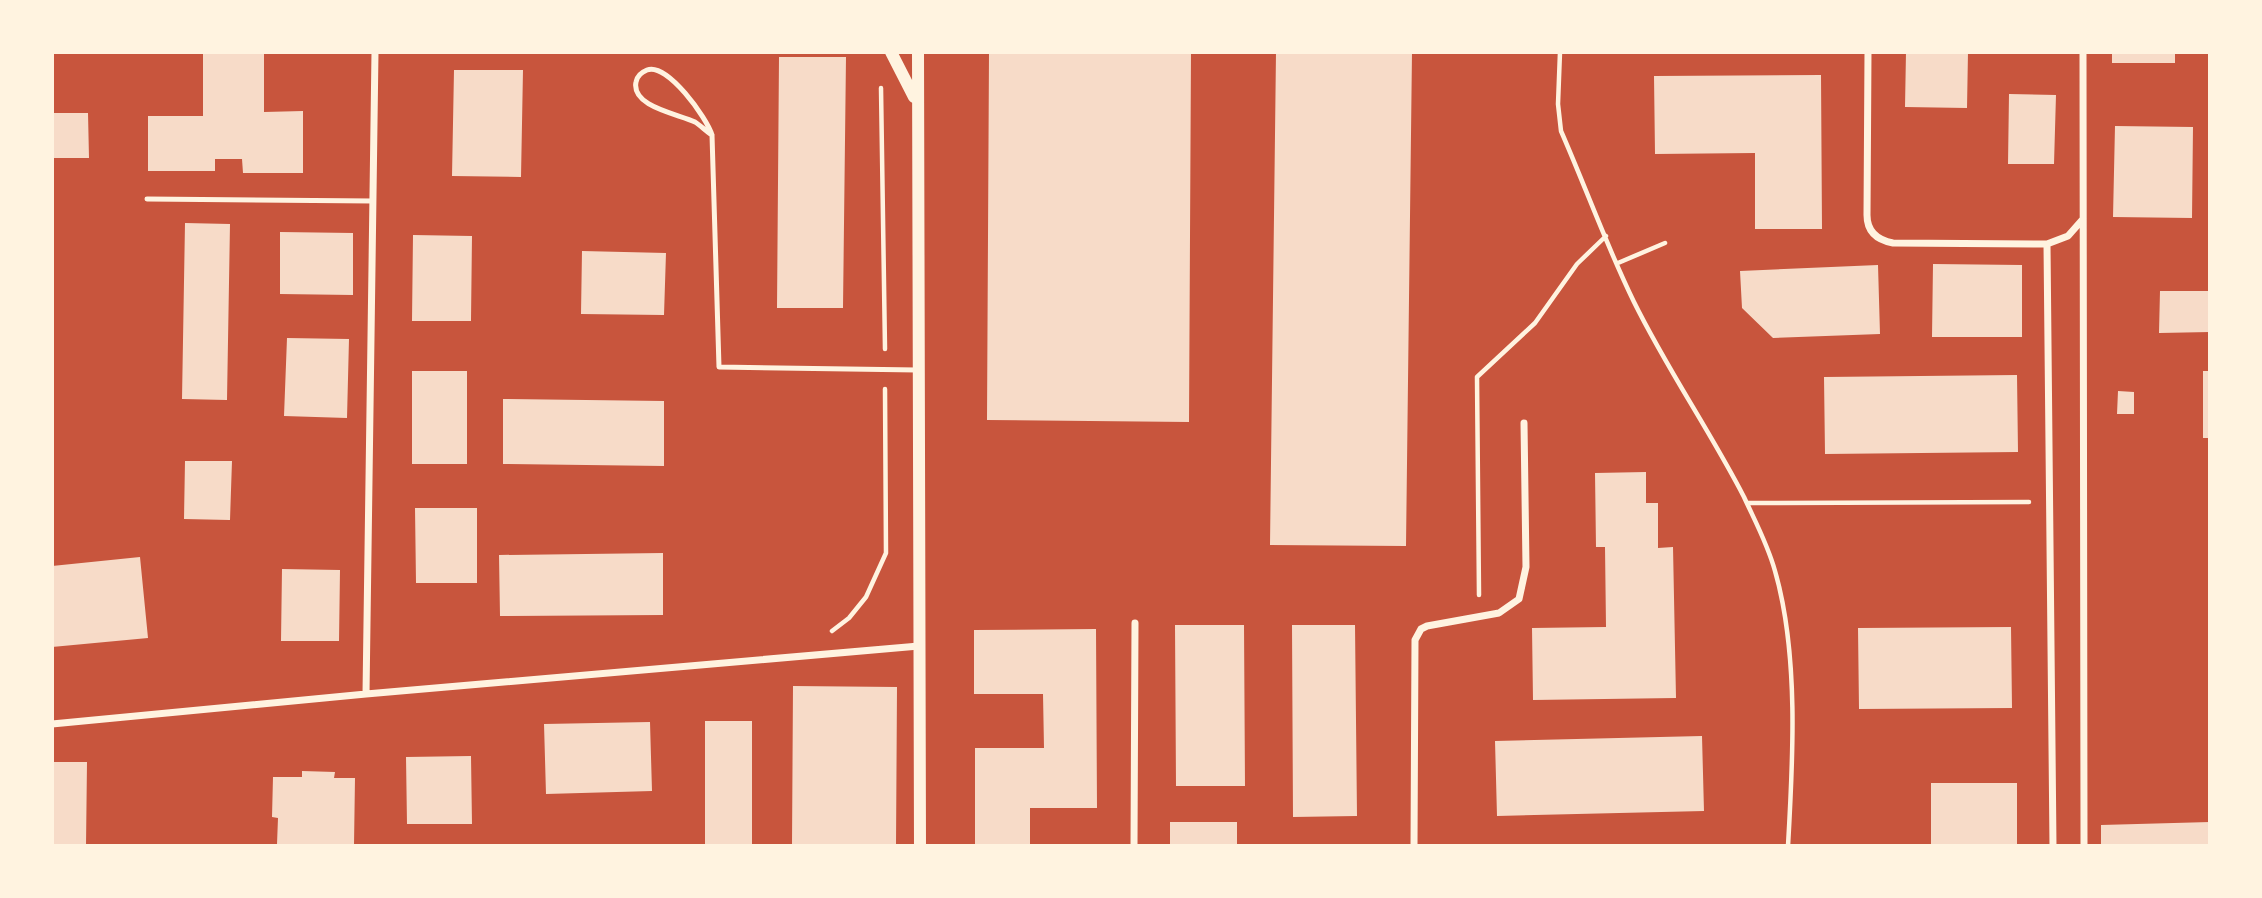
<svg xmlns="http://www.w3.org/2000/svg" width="2262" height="898" viewBox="0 0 2262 898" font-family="'Crimson Pro',serif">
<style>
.building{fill:#f7dbc8}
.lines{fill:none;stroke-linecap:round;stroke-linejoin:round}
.path{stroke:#fff3e0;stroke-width:4.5}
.service{stroke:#fff3e0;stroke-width:5}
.minor{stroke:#fff3e0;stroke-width:7}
.tertiary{stroke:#fff3e0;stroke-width:12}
</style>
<rect width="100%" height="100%" fill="#c8553d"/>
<!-- building -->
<path class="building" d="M203,52H264V112L303,111V173H243L242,159H215V171H148V116H203Z
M989,52H1191L1189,422L987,420Z
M1276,52H1412L1406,546L1270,545Z
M1906,52H1968L1967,108L1905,107Z
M2112,52H2175V63H2112Z
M779,57H846L843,308H777Z
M454,70H523L521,177L452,176Z
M1821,75L1822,229H1755V153L1655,154L1654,76Z
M2009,94L2056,95L2054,164H2008Z
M52,113H88L89,158H52Z
M2115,126L2193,127L2192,218L2113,217Z
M185,223L230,224L227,400L182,399Z
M280,232L353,233V295L280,294Z
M413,235L472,236L471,321H412Z
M582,251L666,253L664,315L581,314Z
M1933,264L2022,265V337H1932Z
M1878,265L1880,334L1773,338L1742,308L1740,271Z
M2160,291H2210V332L2159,333Z
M287,338L349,339L347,418L284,416Z
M412,371H467V464H412Z
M2203,371H2210V438H2203Z
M2017,375L2018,452L1825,454L1824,377Z
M2118,391L2134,392V414H2117Z
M503,399L664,401V466L503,464Z
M185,461H232L230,520L184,519Z
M1646,472V503H1658V548L1673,547L1676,698L1533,700L1532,628L1606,627L1605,547H1596L1595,473Z
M415,508H477V583H416Z
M663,553V615L500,616L499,555Z
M140,557L148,638L52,647V566Z
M282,569L340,570L339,641H281Z
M1175,625H1244L1245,786H1176Z
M1292,625H1355L1357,816L1293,817Z
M2011,627L2012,708L1859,709L1858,628Z
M1096,629L1097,808H1030V846H975V748H1044L1043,694H974V630Z
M793,686L897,687L896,846H792Z
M705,721H752V846H705Z
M650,722L652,791L546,794L544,724Z
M1702,736L1704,811L1497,816L1495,741Z
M471,756L472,824H407L406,757Z
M52,762H87L86,846H52Z
M302,771L335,772L334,778H355L354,845L277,844L278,818L272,817L273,777H302Z
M1931,783H2017V846H1931Z
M1170,822H1237V846H1170Z
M2210,822V846H2101V825Z"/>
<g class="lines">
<!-- path -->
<path class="path" d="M1560,52L1558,104L1561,131C1586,188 1607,247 1634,302C1667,369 1710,431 1744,497C1755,521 1768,545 1775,571C1799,654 1793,760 1788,846
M881,88L885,349
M1618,263L1665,243
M1747,503L2029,502
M1479,595L1477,377L1535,323L1577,264L1606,236
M832,631L849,618L866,597L886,553L885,389"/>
<!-- service -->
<path class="service" d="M712,135C706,131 701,126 695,122C679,114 631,107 636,82C637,76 642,72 647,70C667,62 707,118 712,135L719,367L917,370
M147,199L373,201"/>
<!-- minor -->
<path class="minor" d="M1868,52L1867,215C1867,232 1877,240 1893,243L2047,244L2053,846
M2083,52L2084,846
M2047,244L2068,236L2083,219
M366,694L375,52
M52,724L366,694L919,646
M1134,846L1135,623
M1414,846L1415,640L1421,629L1427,626L1499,613L1519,599L1526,567L1524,423"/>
<!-- tertiary -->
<path class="tertiary" d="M891,52L914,97
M918,52L920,846"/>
</g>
<!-- border -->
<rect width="2262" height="898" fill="none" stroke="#fff3e0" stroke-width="108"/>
</svg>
